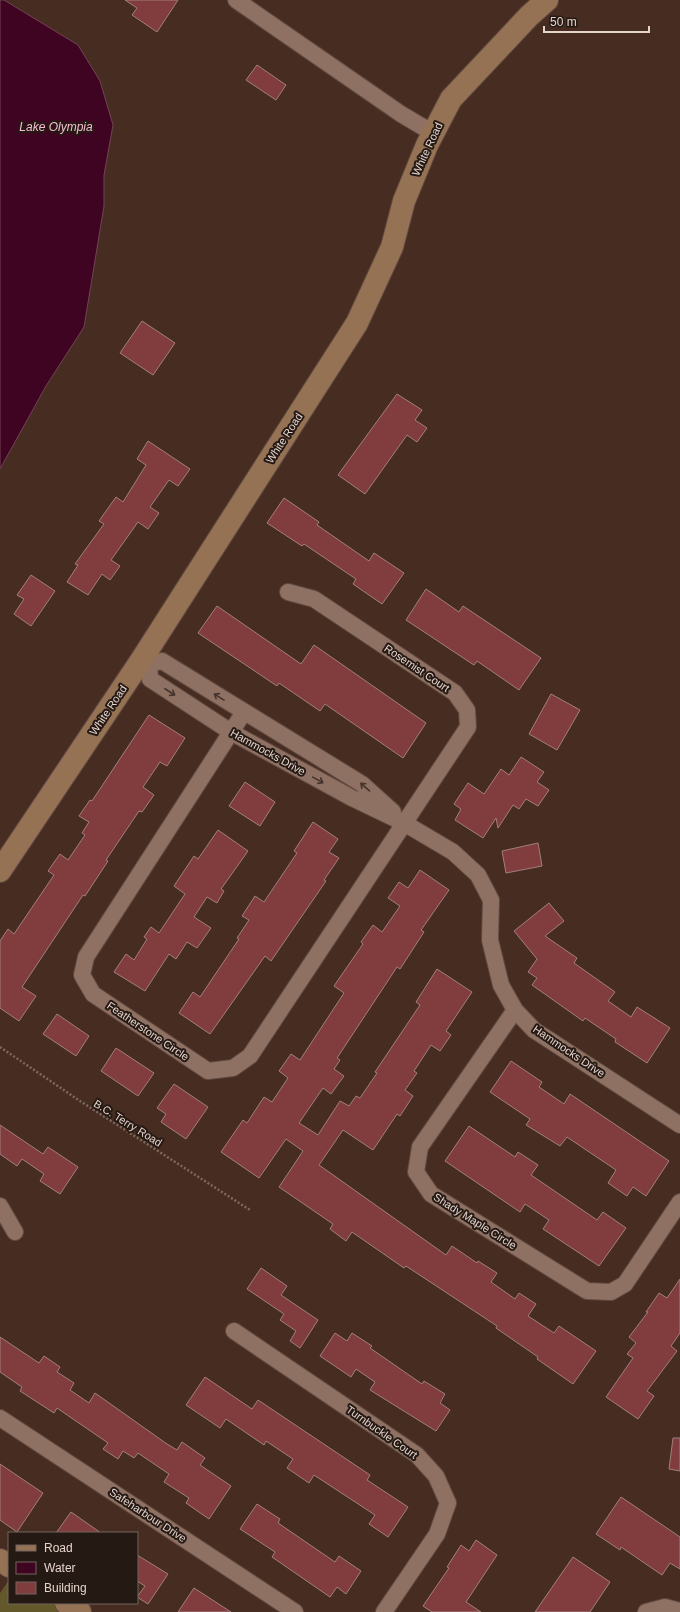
<svg xmlns="http://www.w3.org/2000/svg" width="680" height="1612" viewBox="0 0 680 1612" font-family="Arial,sans-serif">
<style>
.green{fill:#635829}
.water{fill:#400423;stroke:#724256}
.building{fill:#813c3e;stroke:#a27f7e}
.lines{fill:none;stroke-linecap:round;stroke-linejoin:round}
.street-casing{stroke:#614a40;stroke-width:18}
.secondary-casing{stroke:#614a40;stroke-width:24}
.path{stroke:#7f685d;stroke-width:2.5;stroke-dasharray:2 2;stroke-linecap:butt}
.street{stroke:#8f7163;stroke-width:16}
.secondary{stroke:#967254;stroke-width:22}
.oneway{stroke:#45332c}
.labels{text-anchor:middle;dominant-baseline:central;stroke-width:4;stroke-linejoin:round;paint-order:stroke}
.street-label{font-size:11px;fill:#e5d4cc;stroke:#251914}
.water-label{font-size:12px;font-style:italic;fill:#f9bdd3;stroke:#251914}
</style>
<rect width="100%" height="100%" fill="#472d21"/>
<!-- green -->
<path class="green" d="M9,1580V1603H52L66,1612H0V1593Z"/>
<!-- water -->
<path class="water" d="M0,0H4L78,45L100,81L113,125L104,175V206L84,327L46,386L0,469Z"/>
<!-- building -->
<path class="building" d="M125,0H178L157,32L132,15L137,8Z
M257,65L286,85L276,100L246,80Z
M142,321L175,343L153,375L120,353Z
M397,394L422,410L415,420L427,428L417,442L407,435L365,494L338,475Z
M148,441L190,469L178,486L169,480L150,507L159,513L148,529L138,522L111,560L120,566L110,580L102,574L88,595L67,582L78,565L75,564L104,524L99,521L116,497L123,502L146,465L137,459Z
M284,498L319,522L317,525L369,561L374,553L404,573L382,604L353,584L356,579L304,544L302,546L267,523Z
M31,575L55,591L31,626L14,614L24,599L17,595Z
M426,589L459,612L463,606L541,658L519,690L477,661L474,665L406,620Z
M217,606L301,664L314,645L426,723L403,758L325,704L320,711L279,683L277,686L198,633Z
M551,694L580,710L557,750L529,734Z
M149,715L185,738L167,766L160,762L143,787L154,795L142,812L139,811L106,860L108,861L85,896L83,895L22,987L36,996L19,1021L0,1008V941L8,929L14,934L54,875L48,871L60,854L68,860L85,835L82,833L89,822L79,816L90,800L92,801Z
M521,757L544,772L537,782L549,790L538,806L526,799L519,809L513,805L498,828L496,818L483,838L455,820L461,809L454,804L468,783L484,794L501,769L509,775Z
M245,782L275,802L260,826L229,806Z
M313,822L338,839L329,852L339,858L324,880L326,881L271,961L265,956L210,1034L179,1013L193,992L200,997L239,939L237,938L249,920L242,916L255,896L264,902L297,853L294,851Z
M218,830L248,851L221,889L224,891L217,903L207,897L194,917L211,928L197,948L187,942L176,959L169,954L145,991L114,972L126,954L134,960L147,939L144,937L151,927L159,933L185,894L174,886L194,856L198,859Z
M538,843L542,866L506,873L502,851Z
M420,870L449,890L421,930L424,932L400,969L397,967L337,1058L340,1060L334,1069L344,1076L331,1094L323,1088L299,1123L318,1135L340,1101L349,1106L356,1096L360,1098L377,1073L375,1072L420,1005L416,1002L437,969L472,992L446,1031L451,1035L440,1051L431,1045L414,1071L417,1073L405,1090L413,1096L400,1116L397,1114L373,1150L343,1130L319,1165L446,1255L452,1246L477,1263L478,1261L497,1273L491,1282L515,1299L519,1293L536,1304L528,1316L554,1333L559,1326L596,1351L573,1384L537,1359L538,1357L496,1328L497,1326L406,1266L404,1268L352,1232L346,1241L330,1229L333,1224L279,1187L303,1151L286,1139L259,1178L221,1152L243,1120L247,1123L264,1097L272,1102L288,1078L279,1071L291,1054L300,1060L344,993L334,986L363,944L361,942L373,925L382,932L400,906L388,898L399,882L408,888Z
M549,903L564,921L545,936L577,958L574,963L615,992L608,1001L631,1017L637,1007L670,1028L647,1063L615,1042L616,1039L585,1018L583,1021L532,985L537,978L528,972L537,959L514,931Z
M57,1014L89,1036L76,1056L43,1034Z
M116,1048L154,1073L138,1096L101,1071Z
M511,1061L542,1082L539,1087L564,1104L570,1094L669,1161L646,1196L633,1187L627,1196L608,1183L616,1170L567,1137L560,1146L526,1125L530,1119L490,1092Z
M174,1084L208,1107L186,1139L161,1122L166,1114L157,1108Z
M0,1125L43,1154L48,1147L78,1167L60,1194L40,1181L44,1174L22,1159L17,1166L0,1154Z
M469,1126L515,1157L518,1152L538,1165L531,1175L597,1220L603,1212L626,1228L599,1266L543,1229L549,1220L525,1204L520,1212L445,1161Z
M261,1268L287,1286L281,1295L318,1320L300,1348L290,1341L296,1331L280,1320L284,1314L247,1289Z
M680,1279V1333L671,1346L677,1351L647,1391L654,1396L638,1419L606,1397L633,1358L627,1354L636,1343L629,1337L648,1312H646L659,1293L667,1298Z
M335,1333L347,1341L352,1333L372,1346L370,1348L422,1384L424,1381L445,1394L440,1403L450,1410L436,1431L370,1390L375,1382L356,1369L351,1377L320,1356Z
M0,1337L39,1363L44,1356L60,1367L57,1372L74,1383L70,1390L89,1403L95,1393L167,1444L177,1450L182,1442L205,1458L200,1465L231,1486L209,1519L186,1503L189,1498L164,1482L169,1474L138,1453L134,1458L123,1451L118,1459L103,1449L108,1443L57,1408L54,1413L20,1391L22,1387L0,1372Z
M205,1377L252,1409L258,1400L370,1475L367,1480L408,1507L388,1537L369,1524L375,1515L314,1475L309,1483L287,1468L293,1459L266,1441L264,1445L226,1419L220,1428L186,1405Z
M673,1438H680V1471L669,1469Z
M0,1464L43,1493L17,1532L0,1520Z
M621,1497L680,1537V1569L670,1563L662,1575L621,1547L620,1550L596,1534Z
M257,1504L280,1519L278,1523L335,1562L339,1556L361,1571L346,1594L337,1587L330,1597L272,1557L275,1552L240,1529Z
M71,1512L101,1533H56Z
M476,1540L497,1555L466,1602L481,1612H432L423,1606L449,1568L447,1567L461,1545L469,1551Z
M137,1555L168,1574L148,1604L137,1597L145,1586L137,1581Z
M573,1557L610,1582L590,1612H535Z
M194,1588L231,1612H178Z"/>
<g class="lines">
<!-- street casing -->
<g class="street-casing">
<path id="street" d="M236,0L401,114L433,133
M149,664L150,679L231,732L352,798L404,823L453,852L478,875L491,900L490,940L501,985L515,1010L534,1030L680,1125
M149,664L162,661L362,784L393,812
M244,712L86,957L82,975L93,994L208,1071L233,1068L250,1056L468,727L467,710L455,693L314,599L288,592
M515,1010L420,1147L416,1172L431,1194L587,1291L611,1292L625,1284L680,1202
M0,1206L15,1232
M234,1331L417,1455L436,1476L448,1503L437,1534L384,1612
M0,1418L295,1612
M646,1612L665,1607L680,1611"/>
</g>
<!-- secondary casing -->
<g class="secondary-casing">
<path id="secondary" d="M0,871L142,659L357,323L392,247L404,201L427,145L451,99L529,16L547,0
M0,1560L9,1566
M66,1603L80,1612"/>
</g>
<!-- path -->
<path class="path" d="M0,1047L80,1101L250,1210"/>
<!-- street -->
<use href="#street" class="street"/>
<!-- secondary -->
<use href="#secondary" class="secondary"/>
</g>
<!-- one-way arrows -->
<defs><path id="oneway-shaft" d="M-6 0H5M1.5-3L5.5 0L1.5 3" fill="none" stroke-width="1.6" stroke-linecap="round" stroke-linejoin="round"/></defs>
<g class="oneway">
<use href="#oneway-shaft" transform="translate(170 692) rotate(33)"/>
<use href="#oneway-shaft" transform="translate(219 697) rotate(-148)"/>
<use href="#oneway-shaft" transform="translate(318 780) rotate(29)"/>
<use href="#oneway-shaft" transform="translate(365 787) rotate(-139)"/>
</g>
<g class="labels">
<!-- street labels -->
<g class="street-label">
<text transform="translate(427 149) rotate(-65)">White Road</text>
<text transform="translate(284 438) rotate(-57)">White Road</text>
<text transform="translate(417 668) rotate(34)">Rosemist Court</text>
<text transform="translate(108 710) rotate(-56)">White Road</text>
<text transform="translate(268 752) rotate(29)">Hammocks Drive</text>
<text transform="translate(148 1031) rotate(34)">Featherstone Circle</text>
<text transform="translate(569 1051) rotate(34)">Hammocks Drive</text>
<text transform="translate(128 1123) rotate(32)">B.C. Terry Road</text>
<text transform="translate(475 1221) rotate(32)">Shady Maple Circle</text>
<text transform="translate(382 1432) rotate(35)">Turnbuckle Court</text>
<text transform="translate(148 1515) rotate(33)">Safeharbour Drive</text>
</g>
<!-- water labels -->
<g class="water-label">
<text x="56" y="127">Lake Olympia</text>
</g>
</g>
<!-- legend -->
<rect x="8" y="1532" width="130" height="72" fill="#251914" stroke="#72645e"/>
<rect x="16" y="1545" width="20" height="6" fill="#967254" stroke="#72645e"/>
<text x="44" y="1552" font-size="12" fill="#e5d4cc">Road</text>
<rect x="16" y="1562" width="20" height="12" fill="#400423" stroke="#72645e"/>
<text x="44" y="1572" font-size="12" fill="#e5d4cc">Water</text>
<rect x="16" y="1582" width="20" height="12" fill="#813c3e" stroke="#72645e"/>
<text x="44" y="1592" font-size="12" fill="#e5d4cc">Building</text>
<!-- scale -->
<path d="M544 26v6h105v-6" fill="none" stroke="#e5d4cc" stroke-width="2"/>
<text x="550" y="26" font-size="12" fill="#e5d4cc" stroke="#251914" stroke-width="3" paint-order="stroke">50 m</text>
</svg>
